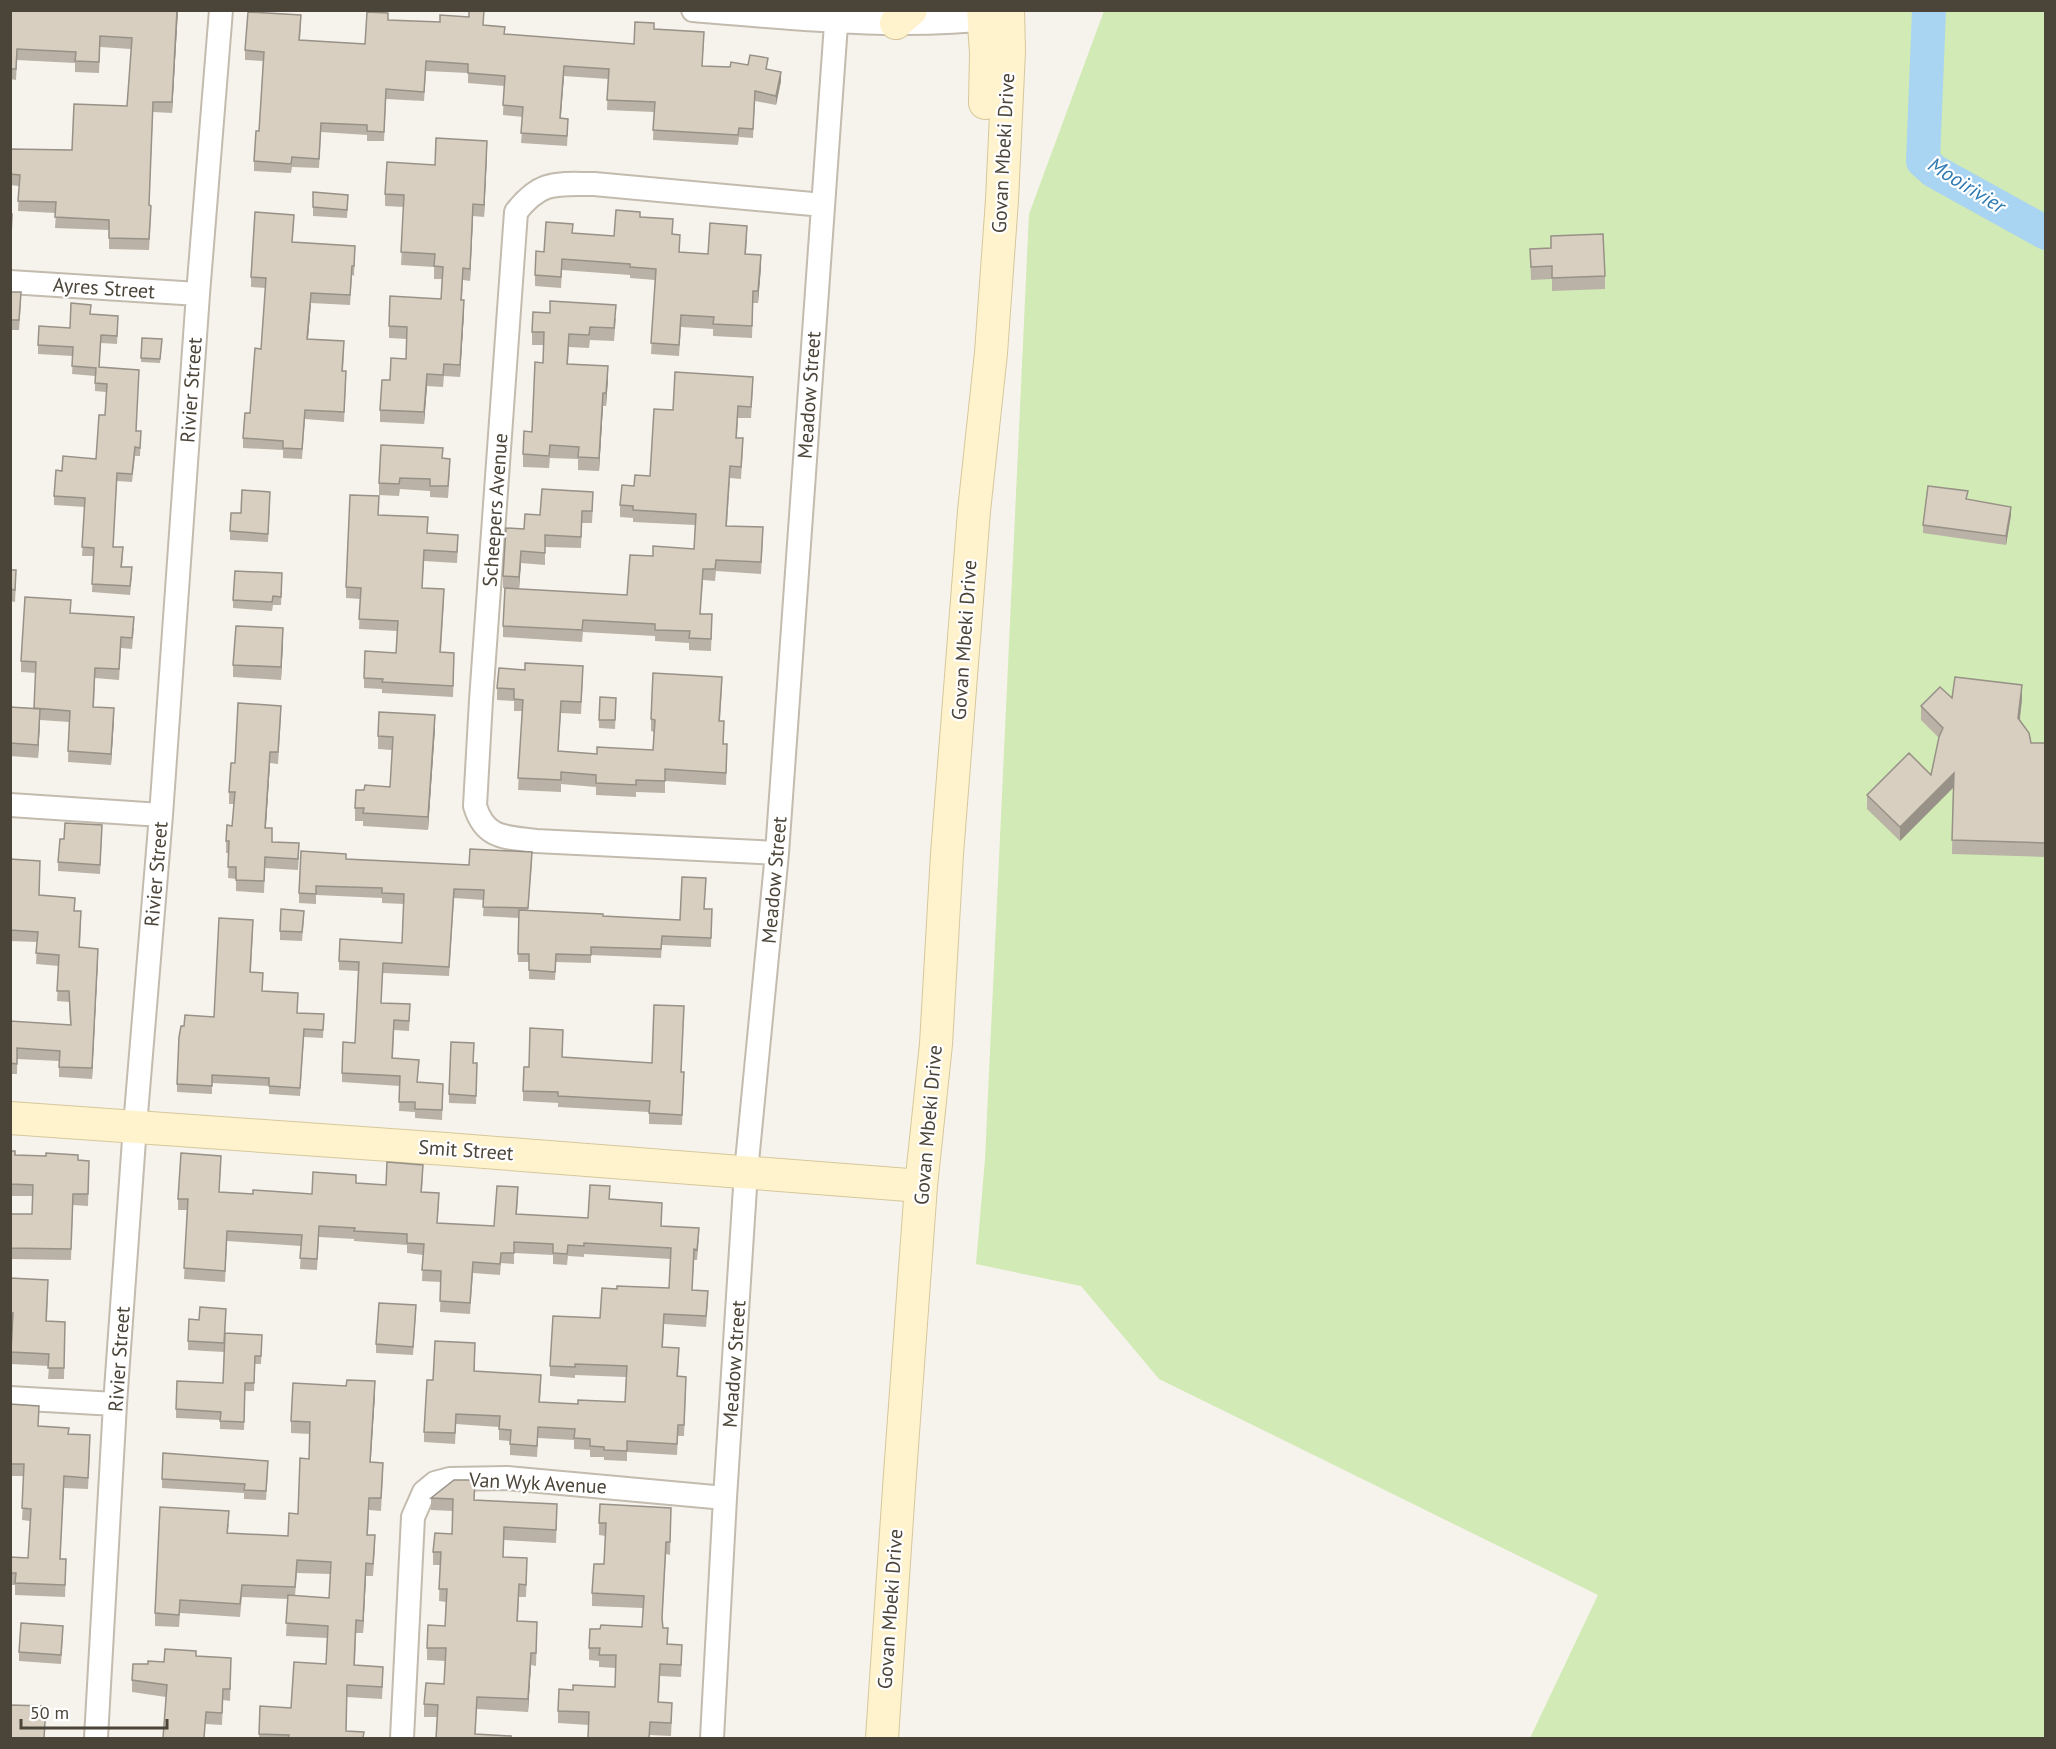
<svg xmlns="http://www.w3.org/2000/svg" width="2056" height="1749" viewBox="0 0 2056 1749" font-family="'PT Sans',sans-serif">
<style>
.green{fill:#d2eab5}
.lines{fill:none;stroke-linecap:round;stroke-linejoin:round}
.river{stroke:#a9d4f2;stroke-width:34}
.street-casing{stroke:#c2bbae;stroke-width:26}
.secondary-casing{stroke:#d6c79b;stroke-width:34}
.street{stroke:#fff;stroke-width:22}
.secondary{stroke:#fff3cd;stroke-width:32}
.wall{fill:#bab2a6;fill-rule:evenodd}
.shaded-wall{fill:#979187}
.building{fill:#d8cfc1;stroke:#979187;stroke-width:1.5}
.labels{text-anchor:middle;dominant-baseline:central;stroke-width:4.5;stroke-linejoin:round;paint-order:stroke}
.street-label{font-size:20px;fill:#4b4439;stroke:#fff}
.water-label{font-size:21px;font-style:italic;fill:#2e7ab2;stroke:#fff}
</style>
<rect width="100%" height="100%" fill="#f6f3ec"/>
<!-- green -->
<path class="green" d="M1104,11H2045V1738H1530L1598,1595L1159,1379L1081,1286L976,1264L985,1159L1029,214Z"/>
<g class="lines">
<!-- river -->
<path class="river" d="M1929,10L1923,161L1934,171L2046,233"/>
<!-- street casing -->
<g class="street-casing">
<path id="street" d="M693,10C794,18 896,30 997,18
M10,282L198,294
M10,805L161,815
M777,853L536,841C505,837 485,839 475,806L481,700L516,212C541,180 556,184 594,184L823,205
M10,1398L115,1404
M96,1738L115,1404L135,1126L161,815L198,294L221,10
M402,1738L413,1517L424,1492L435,1483L450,1479L507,1478L725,1498
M712,1738L725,1498L746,1172L777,853L837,10"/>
</g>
<!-- secondary casing -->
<g class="secondary-casing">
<path id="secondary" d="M983,10L986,53L985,103
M896,23L911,10
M10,1118L446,1149L921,1186
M882,1738L900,1474L921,1186L936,1044L947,854L974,511L991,353L1002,200L1009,51L1008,10"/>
</g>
<!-- street -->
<use href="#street" class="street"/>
<!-- secondary -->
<use href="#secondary" class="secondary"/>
</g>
<!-- wall -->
<path class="wall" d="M10,10H178L172,113L153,112L149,205L151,216L149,250L109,249V230L55,228L56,213L18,211L19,186L10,185V149L72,150L127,106L131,49L100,47L99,73L75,72V63L17,60L16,80L10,79Z
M388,20L484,25L505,34L634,44L654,29L704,42L702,66L767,69L781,81L776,105L755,101L753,138L739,137L738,145L653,140L654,112L607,110L608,79L564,76L560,118L568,129L567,146L521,143L523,117L503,115L504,86L468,83V73L426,71L424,101L386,99L384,141H367V135L321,132L319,168L292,167L291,173L254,171V161L259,131L263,61L245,60V50L301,25L300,40L365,44Z
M487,153L484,217L473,216L470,281L463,280L462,300L464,312L460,377L444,376L443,387L427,386L424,424L380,422V410L390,380L406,359L407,339L389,338V326L441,299L443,279H434V267L401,265L404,207L385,206V194L435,165Z
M348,203L347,218L313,216V207Z
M640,217L673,234L680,252L708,254L747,238L746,254L761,267L758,303H753L752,338L713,336V329L681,327L679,356L651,354L655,280L630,278V275L562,270L561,288L535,286V275L544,252L573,233L614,236Z
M294,225L292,242L355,256L354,276L352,275L350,305L311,303L308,339L344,351L343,371L346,381L344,422L305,419L302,459L283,458V450L243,448V438L250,413L261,349L266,288L251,287V277Z
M1530,249L1605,276V289L1552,291V279L1531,280Z
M10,292L21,303L19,330H10Z
M91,314L118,324L117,344L101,343L99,367L136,431H141L140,456H135L132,482L117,481L113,547L123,556L122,567L132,576L130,595L92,592L93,556H82L85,507L54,505V496L62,471L96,459L105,415L106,392L95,391V376L72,374L73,356L38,354V345L70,328Z
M616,318L614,341L590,340L589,348L569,347L568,364L608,379L606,406H603L599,471L578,470V459L550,458L549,468L523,467V454L532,432L543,363L544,345H532V332Z
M142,338L162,339L160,363L141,362Z
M753,388L751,418H738L737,438L743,450L741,479L730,478L727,526L763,539L761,574L716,571L715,581L703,580L700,614L712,626L711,651L689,650V643L655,641V636L583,632L582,642L503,637V626L516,589L503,588V576L524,529L540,515L593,504L592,523H582L581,548L545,547V565L521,563L519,589L627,595L653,556L694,549L695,525L633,522V518L620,517V505L634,486L650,476L673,410Z
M443,458L450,470L448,498L430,497V491L400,489L399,496L379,495V483Z
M1968,500L2011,515L2006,545L1923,533V525Z
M270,501L268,542L230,540V531L241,513Z
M378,515L458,546L457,563L424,561L422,588L444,600L441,652L454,664L453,697L382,693V689L364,688V678L396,653L397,631L359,629L360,599L346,598V587Z
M10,570L16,582L15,602L10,601Z
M282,582L281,605H273L272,611L233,608V600Z
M71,613L134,628L132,649L121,648L119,680L95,678L94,707L114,719L111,765L68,762L69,722L40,720L38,758L10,756V707L34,708L36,673L21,672V661Z
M283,641L281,680L233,677V665Z
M583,678L581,714L561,713L558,752L597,754L653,750L654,732L651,731V719L722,688L720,721L724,744L727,756L726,785L665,781V793L636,792V797L596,795V787L561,784V792L518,790L522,711H514V701L497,700V688Z
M1952,698L2022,699L2020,720L2031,743H2046V857L1952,854L1953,787L1900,841L1867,809V795L1931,775L1939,738L1921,720V706Z
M616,706L615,729L599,728V720Z
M281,717L278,764L270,763L266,828L272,842L299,854L298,870L265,868L264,893L236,891V879L228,878L229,853H226V841L232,826L234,804H229V792L235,763Z
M435,728L428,830L363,826V821H355V808L364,790L390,787L392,750L378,749V736Z
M102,834L100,874L58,871V862L64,839Z
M10,859L40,872L39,895L75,911L81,922L80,947L98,959L92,1079L59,1077V1061L17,1059V1074H10V1021L70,1025L69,1002L57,1001L59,966L36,964L37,942L10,941Z
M346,859L469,865L532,862L528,910L603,916L680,920L705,909H712L711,947L662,945L661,958L591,955V963L556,962L555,980L529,979V962H518L519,918L483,916L484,900L454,898L449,976L383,973L381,1003L410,1014L409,1031L394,1030L393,1058L418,1083L443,1093L442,1120L415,1118V1112L399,1111L400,1086L342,1082V1073L355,1043L358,971L339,970V961L402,943L404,904L382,903V898L316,895V904L299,903V893Z
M304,919L302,941L280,940V931Z
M253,928L251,972L263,991L297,1013L324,1014L323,1038L304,1037L300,1096L269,1094V1086L212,1083V1094L177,1092V1084L184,1026L214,1017Z
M562,1057L681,1072L684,1082L682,1125L649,1124V1112L558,1107V1103L523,1101V1091L529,1067Z
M473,1063H477L476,1104L449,1103V1094Z
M10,1151L15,1155L78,1160L89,1172L88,1206L73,1205L71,1260L10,1259V1214H32L33,1196H10Z
M221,1166L219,1192L253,1194H312L356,1183L386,1185L423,1175L422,1192L439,1204L437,1223L494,1226L518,1198L517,1214L588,1218L610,1199L662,1226L699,1239L697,1260H694L692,1290L708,1302L706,1327L664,1324L663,1347L679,1359L678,1376L686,1388L684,1436H678L677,1455L627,1452V1461L604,1460V1457H590V1450L574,1449V1440L538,1438L537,1457L510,1455V1441L499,1440V1427L456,1424L455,1444L424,1442V1432L433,1380L475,1354V1371L541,1385L540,1402L578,1404L625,1402L626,1377L575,1375V1378L550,1376V1366L600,1318L617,1289L669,1288L671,1259L584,1254V1257L568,1256L567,1265L553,1264V1255L514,1253V1264L501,1263L500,1275L473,1273L470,1314L440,1312L441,1282L422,1281L423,1255L407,1253V1245L354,1241V1239L319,1237L317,1270L300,1269L301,1246L227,1241L225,1282L184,1279L187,1210H178V1199Z
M10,1278L48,1291L47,1321L65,1333L64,1379H48L49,1366L11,1364L12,1324H10Z
M416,1313L413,1355L376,1353V1344Z
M226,1317L224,1352L188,1350V1341L199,1320Z
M262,1343L261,1364H255L254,1391H245L244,1430L220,1429V1420L176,1418V1409L223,1383Z
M375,1394L370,1462L383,1475L381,1511L369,1510L368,1535L375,1548L373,1576H366L363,1633H356L355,1665L383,1679L382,1699L347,1697L346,1731L364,1738H259L260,1706L291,1708L326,1664L327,1638L286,1636L288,1599L242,1597L240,1617L180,1613L179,1627L155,1626V1613L229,1523L228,1533L288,1536L298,1514L309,1459L310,1434L291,1433V1421ZM297,1573L331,1574L329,1598L295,1596Z
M10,1404L39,1426L69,1434L90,1447L88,1489L64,1488L60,1559L66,1571L65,1597L15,1595V1585H10V1557L28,1558L30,1521L22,1520L24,1476H10Z
M268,1470L266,1500L244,1499V1493L162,1488V1479Z
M431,1498L475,1500L557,1517L556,1543L504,1540L503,1557L527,1571L526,1597H519L518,1621L537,1635L536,1666L531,1665L528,1712L477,1709L436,1738L437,1717H424V1704L444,1684L445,1661L427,1660V1648L445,1626L446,1602L439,1601L440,1565H433V1552L452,1534L453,1511L431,1510Z
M671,1520L670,1555L666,1554L662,1624L663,1628L668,1644L682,1657L681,1677L660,1676L659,1702L672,1715L671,1736L650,1735L589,1725L558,1723V1711L573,1690L615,1687L616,1668L599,1667V1661L589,1660V1648L600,1629L642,1627L643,1608L592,1606V1593L604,1564L606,1536L599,1535V1523Z
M63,1635L61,1664L19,1661V1652Z
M196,1656L231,1670L230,1701L223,1700L222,1725L206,1724L166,1697L132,1692V1680L148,1664Z"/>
<!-- shaded-wall -->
<path class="shaded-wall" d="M177,10H178L172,113V102Z
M564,66V76L560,128V118Z
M781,72V81L776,105V96Z
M487,141V153L484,217V205Z
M473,204V216L470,281V269Z
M761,255V267L758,303V291Z
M311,293V303L307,349V339Z
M464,300V312L460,377V365Z
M608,366V379L606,406V393Z
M427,374V386L424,424V412Z
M603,393V406L599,471V458Z
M2011,507V515L2006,545V536Z
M521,551V563L519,589V577Z
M283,628V641L281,680V667Z
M2022,685V699L2018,732V718Z
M114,708V719L111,765V754Z
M40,709V722L38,758V745Z
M435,715V728L428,830V817Z
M270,752V763L265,839V828Z
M1954,773V787L1900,841V827Z
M98,949V959L92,1079V1068Z
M375,1381V1394L370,1474V1462Z
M366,1563V1576L363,1633V1621Z
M531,1653V1665L528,1712V1699Z"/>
<!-- building -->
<path class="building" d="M10,10H177L172,102H153L149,205L151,206L149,239L109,238V220L55,217L56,202L18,201L20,175L10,174V149L72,150L74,104L127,106L132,38L100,36L99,62L75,61L76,52L17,49L16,69H10Z
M469,10H484L483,25L505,27L504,34L634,44L635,22L654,23V29L704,32L702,66L730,67L731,62L748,65L750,55L768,58L766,69L781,72L776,96L755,91L753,129L739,128L738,135L653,130L655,102L607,100L609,69L564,66L560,118L568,119L567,136L521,133L523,107L503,105L505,76L468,73V64L426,61L424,92L386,89L384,132L367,131V125L321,123L319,159L292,157L291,164L254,161L256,131H259L264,52L245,50L248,12L301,15L299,40L365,44L367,12L388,13V20L440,22V15L469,17Z
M436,138L487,141L484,205L473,204L470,269L463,268L461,300H464L460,365L444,364L443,375L427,374L424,412L380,410L382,380H390L391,358L406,359L407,327L389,326L390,296L441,299L443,267L434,266L435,254L401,252L404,195L385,194L387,162L435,165Z
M313,192L348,195L347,210L313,207Z
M616,210L640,212V217L673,219L672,234L680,235L679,252L708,254L710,223L747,226L745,254L761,255L758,291H753L752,326L713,324L714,317L681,315L679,345L651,343L656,269L630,267V264L562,259L561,277L535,275L536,251L544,252L546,222L573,224L572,233L614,236Z
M255,212L294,215L292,242L355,246L354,266H352L350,295L311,293L307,339L344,341L342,371H346L344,412L305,410L302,449L283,448V441L243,438L245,413H250L255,348L261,349L266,278L251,277Z
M10,214H12L11,236H10Z
M1603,234L1605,276L1552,278V266L1531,267L1530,249L1551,248V236Z
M10,292H21L19,320H10Z
M550,301L616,305L614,328L590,327L589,335L569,334L567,364L608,366L606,393H603L599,458L578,457L579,447L550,445L549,456L523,454L524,431L532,432L535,362L543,363L544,332H532L533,312L550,313Z
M71,303L91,305L90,314L118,316L117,336L101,335L99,367L139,370L136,431H141L140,448L135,447L132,474L117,473L113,547H123L121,567H132L130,586L92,584L94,548L82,547L85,498L54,496L56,470L62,471L63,456L96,459L99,415H105L107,384L95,383L96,368L72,366L73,347L38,345L39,326L70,328Z
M142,338L162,339L160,359L141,358Z
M675,372L753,377L751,407L738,406L736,438H743L741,467L730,466L726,526L763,527L761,562L716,560L715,569H703L700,614H712L711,639L689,638L690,631L655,630V624L583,620L582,630L503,626L505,588L627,595L630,555L653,556V546L694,549L696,514L633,510V506L620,505L622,485L634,486L635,475L650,476L654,409L673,410Z
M381,445L443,448L442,458L450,459L448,486H430V479L400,478L399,484L379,483Z
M1928,486L1968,491L1966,499L2011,507L2006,536L1923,525Z
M542,489L593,492L592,511H582L581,537L545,535V553L521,551L519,577L503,576L506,528L524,529L525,514L540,515Z
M242,490L270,492L268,534L230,531L231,513H241Z
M350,495L379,496L378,515L428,517L427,533L458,535L457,552L424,550L422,588L444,589L440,652L454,653L453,686L382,682L383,679L364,678L365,651L396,653L398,621L359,619L361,588L346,587Z
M10,570H16L15,590L10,589Z
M235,571L282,573L281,597L273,596L272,602L233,600Z
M25,597L71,600L70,613L134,617L132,638L121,637L119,669L95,668L93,707L114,708L111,754L68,751L70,711L34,708L36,662L21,661Z
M236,626L283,628L281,667L233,665Z
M525,663L583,666L581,702L561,701L558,751L597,754V747L653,750L655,720L651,719L653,673L722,677L719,721H724L723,744H727L726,773L665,769V781L636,780V785L596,783V775L561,772V780L518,778L523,700L514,699V689L497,688L499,668L525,670Z
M1955,677L2022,685L2018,718L2029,733L2031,743H2046V843L1952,840L1954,773L1900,827L1867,795L1909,753L1931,775L1939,737L1943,728L1921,706L1940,687L1952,698Z
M600,697L616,698L615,720H599Z
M238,703L281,706L278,752H270L265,828H272V842L299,843L298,859L265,857L264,881L236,880V867H228L229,841H226L227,825L232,826L235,792H229L231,763H235Z
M10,707L40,709L38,745L10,743Z
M379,712L435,715L428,817L363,813L364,808H355L356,790H364L365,785L390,787L393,737L378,736Z
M65,823L102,825L100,865L58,862L60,839H64Z
M470,849L532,852L528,908L483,907L484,890L454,889L449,967L383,963L381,1003L410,1004L409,1021L394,1020L392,1058L419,1060L417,1082L443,1084L442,1110L415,1109V1102H399L400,1076L342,1073L343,1042L355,1043L359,962L339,961L340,939L402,943L404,894L382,893V888L316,886V894L299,893L301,851L346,854V859L469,865Z
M10,859L40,861L39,895L75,898L74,911H81L79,947L98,949L92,1068L59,1067L60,1051L17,1048V1064L10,1063V1021L71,1025L69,991H57L59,955L36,953L38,932L10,930Z
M682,877L706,878L704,909H712L711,938L662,936L661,949L591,947V955L556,954L555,972L529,970V954H518L519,910L603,914V916L680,920Z
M281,909L304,911L302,932L280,931Z
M219,918L253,920L250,972L263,973L262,991L298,993L297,1013L324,1014L323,1030L304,1029L300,1088L269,1086V1078L212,1075V1086L177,1084L179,1037L181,1026H184L185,1015L214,1017Z
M654,1005L684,1006L681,1072H684L682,1115L649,1113L650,1101L558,1096V1092L523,1091L524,1067H529L530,1028L563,1030L562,1057L652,1063Z
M451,1042L474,1043L473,1063H477L476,1096L449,1094Z
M10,1151H15V1155L46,1156V1153L78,1155V1160L89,1161L88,1194H73L71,1249L10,1248V1214H32L33,1185L10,1184Z
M181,1153L221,1156L219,1192L253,1194V1190L312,1194L313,1172L356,1175V1183L386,1185L387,1162L423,1165L421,1192L439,1193L437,1223L494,1226L497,1186L518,1187L516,1214L588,1218L590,1185L610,1186L609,1199L662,1203L661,1226L699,1228L697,1250L694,1249L692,1290L708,1291L706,1316L664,1314L662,1347L679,1348L677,1376L686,1377L684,1425H678L677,1444L627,1441V1451L604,1450V1447L590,1446V1439L574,1438L575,1429L538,1427L537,1446L510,1444L511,1430L499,1429L500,1416L456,1414L455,1433L424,1432L427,1380H433L435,1341L475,1343L474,1371L541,1375L539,1402L578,1404V1400L625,1402L627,1366L575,1364V1367L550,1366L553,1316L600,1318L602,1288L617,1289V1286L669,1288L671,1248L584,1243V1246L568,1245L567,1254L553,1253V1244L514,1242V1253H501L500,1264L473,1262L470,1303L440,1301L441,1271L422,1270L424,1244L407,1243V1234L354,1231L355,1228L319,1226L317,1259L300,1258L302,1235L227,1231L225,1271L184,1268L188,1199H178Z
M10,1278L48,1280L46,1321L65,1322L64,1368H48L49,1354L11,1352L13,1313H10Z
M379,1303L416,1305L413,1347L376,1344Z
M200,1307L226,1309L224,1343L188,1341L189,1319L199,1320Z
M225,1333L262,1335L261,1356H255L254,1383H245L244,1422L220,1421L221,1412L176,1409L177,1381L223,1383Z
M347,1380L375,1381L370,1462L383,1463L381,1498H369L367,1535H375L373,1564L366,1563L363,1621L356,1620L354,1665L383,1667L382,1687L347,1685L346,1731L364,1732L363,1738H288L289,1735L259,1734L260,1706L291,1708L294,1662L326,1664L328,1626L286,1623L288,1595L329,1598L331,1562L297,1560L295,1587L242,1585L240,1604L180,1600L179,1615L155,1613L160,1507L229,1511L227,1533L288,1536L289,1513L298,1514L300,1458L309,1459L310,1422L291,1421L293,1383L346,1386Z
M10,1404L39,1406L38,1426L69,1428L68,1434L90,1435L88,1478L64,1476L60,1559H66L65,1585L15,1583L16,1573H10V1557L28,1558L31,1509L22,1508L24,1464H10Z
M163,1453L268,1461L266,1491L244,1490L245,1484L162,1479Z
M454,1480H475L474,1500L557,1504L556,1530L504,1527L503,1557L527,1558L526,1585L519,1584L517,1621L537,1622L536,1653H531L528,1699L477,1697L475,1734L511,1736V1738H436L438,1705L424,1704L426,1683L444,1684L446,1648H427L428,1625L445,1626L447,1589H439L441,1552H433L435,1533L452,1534L453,1499L431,1498Z
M600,1504L671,1508L670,1542H666L662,1618L663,1628H668L667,1644L682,1645L681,1665L660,1664L658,1702L672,1703L671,1723L650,1722L649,1738H588L589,1712L558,1711L559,1689L573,1690V1685L615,1687L616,1655H599L600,1648H589L590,1629H600L601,1625L642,1627L644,1596L592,1593L594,1564H604L606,1523H599Z
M21,1623L63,1626L61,1655L19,1652Z
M165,1649L196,1651V1656L231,1658L230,1689H223L222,1713L206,1712L204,1738H163L167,1685L132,1680L133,1664H148V1661L164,1662Z
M10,1705L46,1706L44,1738H10Z"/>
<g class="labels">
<!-- street labels -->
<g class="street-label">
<text transform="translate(1003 153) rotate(-87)">Govan Mbeki Drive</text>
<text transform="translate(104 288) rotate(4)">Ayres Street</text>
<text transform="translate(191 390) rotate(-86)">Rivier Street</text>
<text transform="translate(809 395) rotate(-86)">Meadow Street</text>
<text transform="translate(495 510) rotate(-86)">Scheepers Avenue</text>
<text transform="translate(964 640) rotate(-86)">Govan Mbeki Drive</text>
<text transform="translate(156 874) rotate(-85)">Rivier Street</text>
<text transform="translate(774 880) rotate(-85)">Meadow Street</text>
<text transform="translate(928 1125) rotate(-85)">Govan Mbeki Drive</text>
<text transform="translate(466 1150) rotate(4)">Smit Street</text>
<text transform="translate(119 1359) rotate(-86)">Rivier Street</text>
<text transform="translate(734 1364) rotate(-86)">Meadow Street</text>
<text transform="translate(538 1483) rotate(3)">Van Wyk Avenue</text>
<text transform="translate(890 1609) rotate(-86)">Govan Mbeki Drive</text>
</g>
<!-- water labels -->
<g class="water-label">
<text transform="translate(1967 185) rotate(32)">Mooirivier</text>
</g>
</g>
<!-- border -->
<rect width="2056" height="1749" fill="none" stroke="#4b4439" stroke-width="24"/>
<!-- scale -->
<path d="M21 1719v9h146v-9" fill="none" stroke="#4b4439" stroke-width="3"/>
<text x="30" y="1719" font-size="18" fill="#4b4439" stroke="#ffffff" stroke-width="4.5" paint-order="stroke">50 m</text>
</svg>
